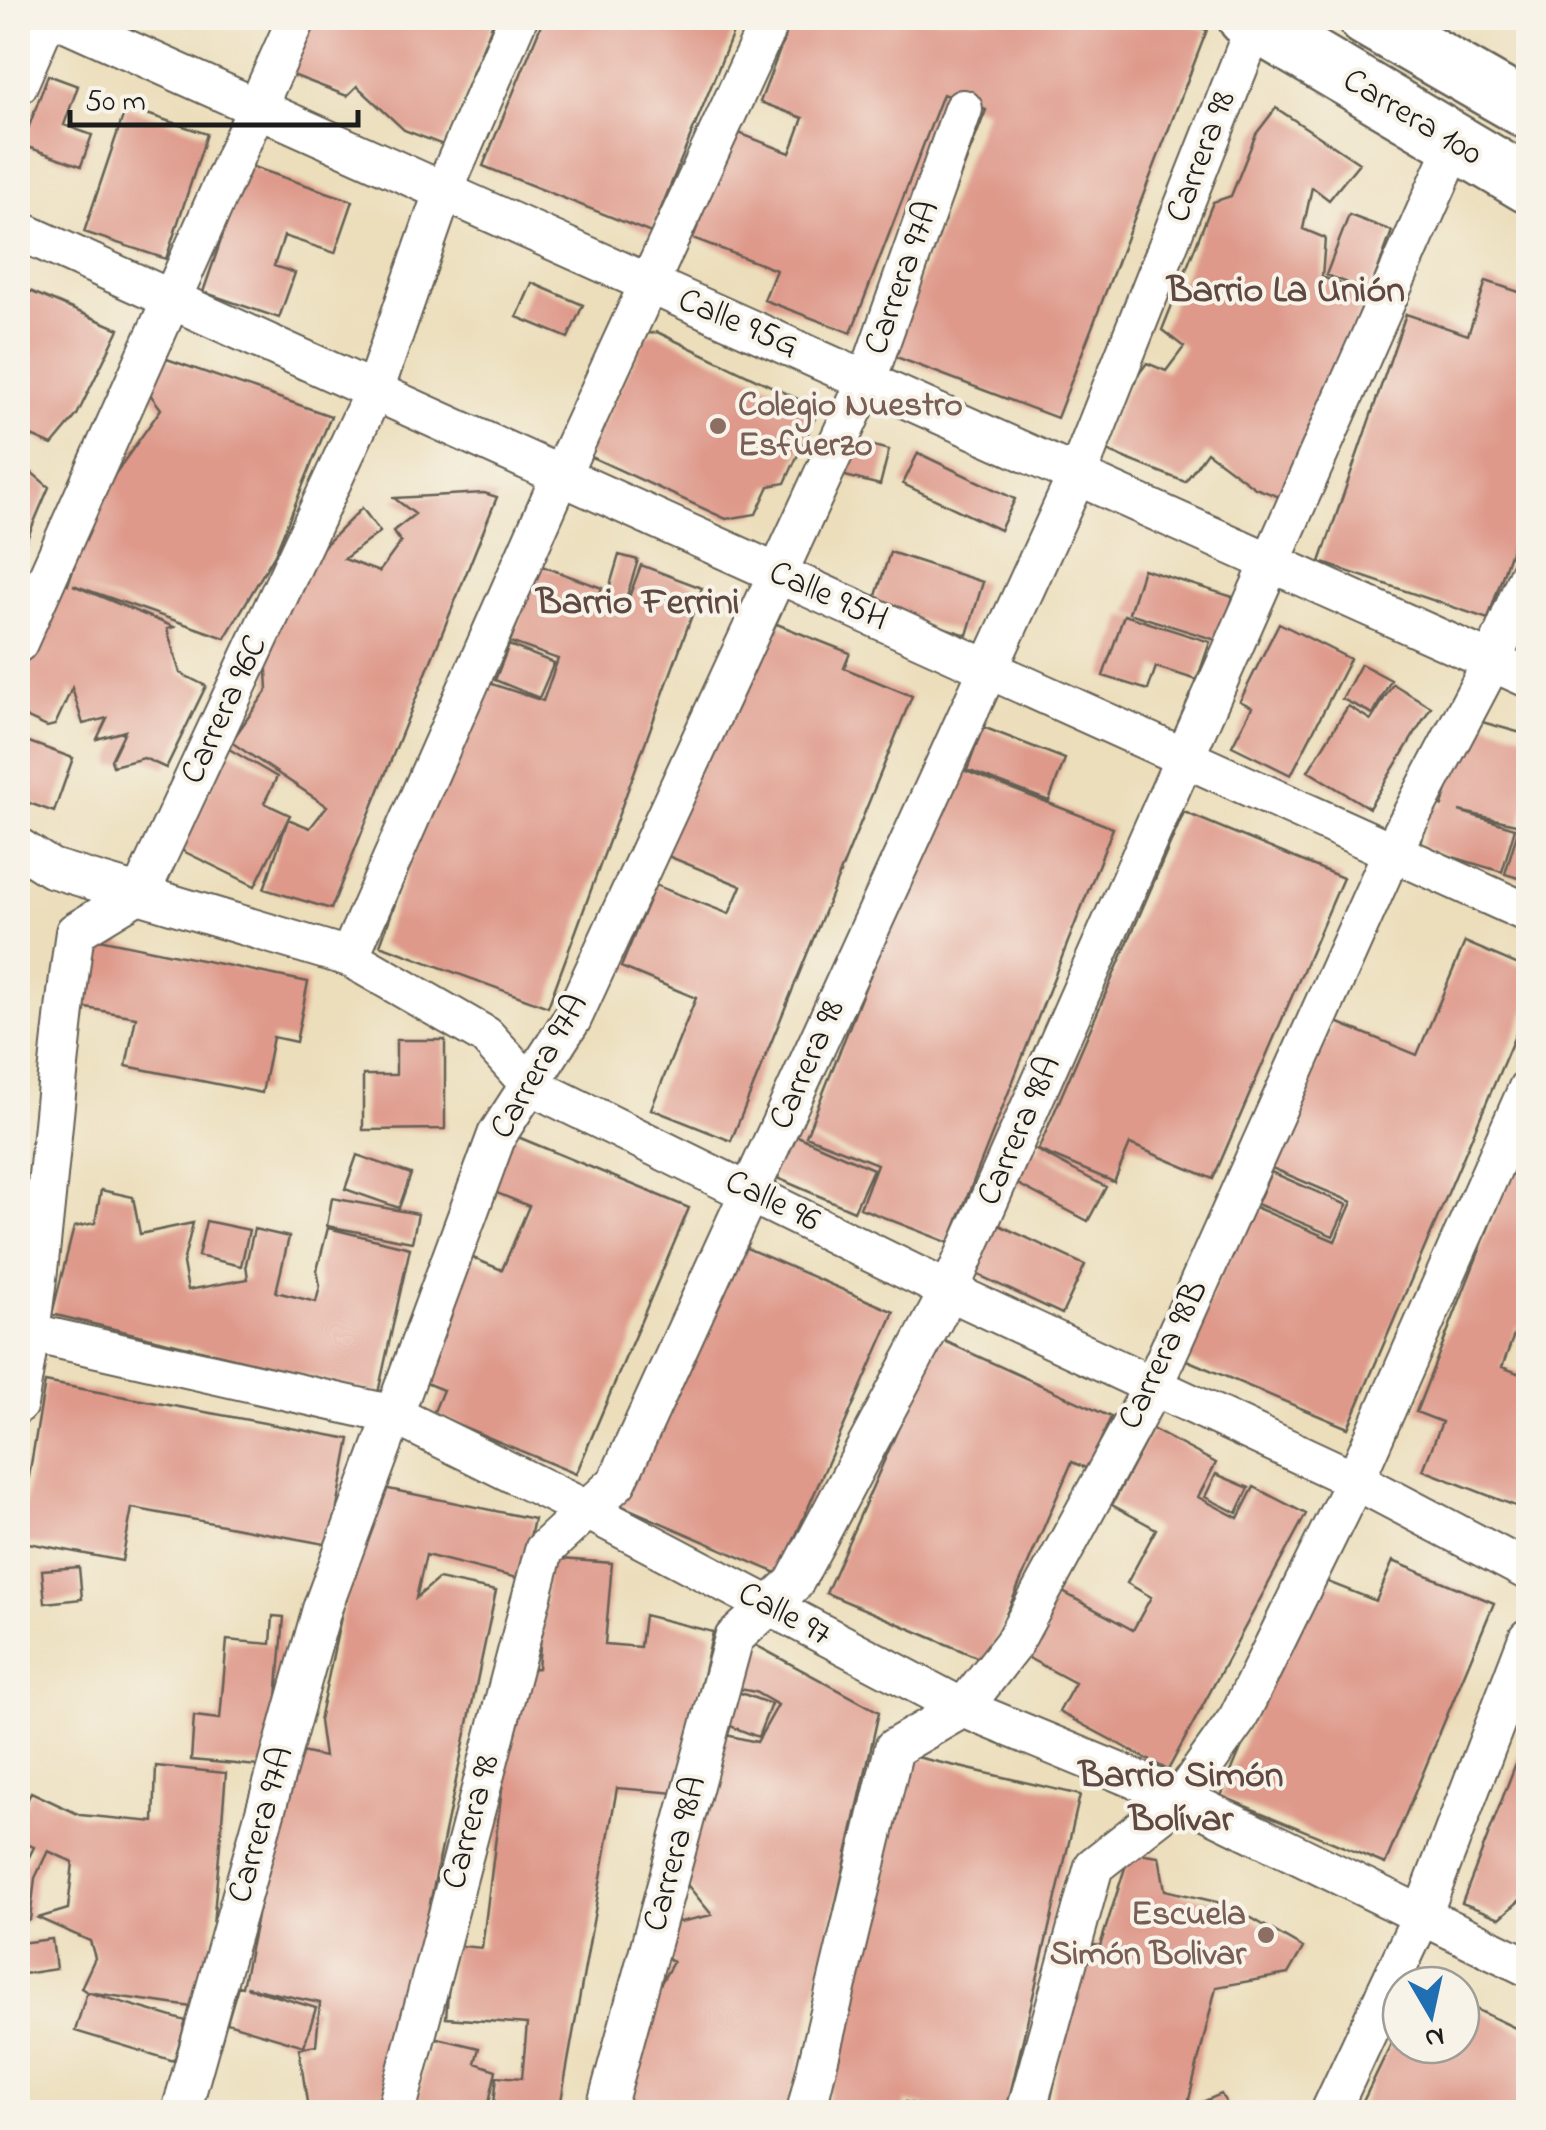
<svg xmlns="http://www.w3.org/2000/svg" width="1546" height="2130" viewBox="0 0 1546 2130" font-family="'Indie Flower',sans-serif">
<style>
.building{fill:#de998a}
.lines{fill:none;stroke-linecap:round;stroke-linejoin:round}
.street-casing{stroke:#656054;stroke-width:42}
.highway-casing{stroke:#656054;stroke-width:60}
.street{stroke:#fff;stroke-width:38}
.highway{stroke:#fff;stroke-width:55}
.education-dot{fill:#8d6e63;stroke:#f7f3e8;stroke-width:4}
.labels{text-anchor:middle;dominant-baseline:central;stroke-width:8;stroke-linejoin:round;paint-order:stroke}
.street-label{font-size:35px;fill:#1c1c1c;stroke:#f7f3e8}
.education-label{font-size:35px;font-weight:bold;fill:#785e54;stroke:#f7f3e8;text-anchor:start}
.neighbourhood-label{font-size:38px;font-weight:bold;fill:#604842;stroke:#f7f3e8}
</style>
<rect width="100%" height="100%" fill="#f7f3e8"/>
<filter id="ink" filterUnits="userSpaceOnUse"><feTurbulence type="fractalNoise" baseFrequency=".01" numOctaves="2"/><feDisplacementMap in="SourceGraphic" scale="20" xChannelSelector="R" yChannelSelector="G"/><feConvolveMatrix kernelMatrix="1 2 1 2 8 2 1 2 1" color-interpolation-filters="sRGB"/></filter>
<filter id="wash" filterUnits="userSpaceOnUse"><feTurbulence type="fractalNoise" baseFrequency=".0048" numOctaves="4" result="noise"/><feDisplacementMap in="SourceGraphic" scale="40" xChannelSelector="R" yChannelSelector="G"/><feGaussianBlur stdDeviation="2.25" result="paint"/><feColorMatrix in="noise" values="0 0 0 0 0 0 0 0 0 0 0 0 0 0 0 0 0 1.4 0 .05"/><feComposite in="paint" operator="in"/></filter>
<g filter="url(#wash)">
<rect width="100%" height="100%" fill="#ecdebb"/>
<g id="blocks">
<!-- building -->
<path class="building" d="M307,18H495L443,145L404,130L357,86L347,96L285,72Z
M544,18H739L651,233L483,166Z
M792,18H1174L1207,30L1057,418L891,355L986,110L943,94L851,333L764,300L776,270L693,238L734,131L790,153L803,118L760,102Z
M48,75L78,86L64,125L92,135L81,166L22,145Z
M126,107L207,134L166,259L84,232Z
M1276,108L1359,163L1329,200L1312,187L1303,229L1325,238L1322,277L1367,294L1285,499L1255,488L1207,452L1185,482L1102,449L1125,392L1147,363L1166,371L1184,347L1162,330L1213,202L1231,196L1256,134Z
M247,165L353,201L335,253L284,236L274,266L295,273L279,318L203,292Z
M1349,215L1392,231L1370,291L1326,275Z
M1486,281L1528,295V500L1488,619L1320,562L1406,314L1468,335Z
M532,283L583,305L568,338L517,317Z
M18,286L119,329L77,415L52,445L27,434L18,458Z
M657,332L819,409L785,483L769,486L756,514L726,519L587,455L647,334Z
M164,358L331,416L275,554L225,638L73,585L174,627L167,629L180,673L206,686L166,768L144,758L113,766L111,760L125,731L97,739L107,718L83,724L72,688L55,725L47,727L19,714L18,668L60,580L68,584L98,498L161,409L150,394Z
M843,438L889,450L880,485L834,473Z
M918,453L1015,499L1000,530L903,484Z
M18,461L49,487L18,560Z
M484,493L497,497L331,909L264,889L288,819L310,828L327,806L231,742L268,689L265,636L301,569L362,508L380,532L344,559L379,572L401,542L393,531L415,514L394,498Z
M890,552L983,582L967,635L873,605Z
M619,555L638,560L624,605L606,599Z
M539,565L602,588L598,599L623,608V613L641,565L702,588L548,1007L380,945L477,679L543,701L558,659L510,642Z
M1143,569L1233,597L1219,641L1129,613Z
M1124,615L1210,642L1197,680L1156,667L1148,690L1103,676Z
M759,617L850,653L844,668L912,696L731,1141L651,1109L696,998L621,967L655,885L729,914L741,886L663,854Z
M1279,623L1350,659L1291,775L1232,746L1252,707L1240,701Z
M509,645L554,663L539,698L495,680Z
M1361,664L1391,680L1373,714L1342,699Z
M1393,684L1431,707L1369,808L1308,771L1348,706L1371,720Z
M1468,718L1528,735V796L1520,825L1459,811L1515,828L1502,872L1420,847L1433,804L1442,806Z
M983,727L1065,759L1049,801L967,770Z
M18,738L73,758L54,812L18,799Z
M229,749L277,777L264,803L290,815L255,886L181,850Z
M953,766L1113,828L949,1243L860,1208L877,1164L806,1136Z
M1184,812L1343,878L1213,1179L1130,1144L1114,1182L1038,1150Z
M1519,827L1528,830V881L1505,874Z
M84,936L308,982L296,1042L273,1037L262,1093L126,1066L136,1017L70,1005Z
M1465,942L1528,969V1005L1348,1428L1184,1359L1250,1205L1335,1241L1352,1202L1272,1168L1334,1021L1417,1055Z
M396,1040H445V1129L363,1130V1075H396Z
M1528,1127V1331L1517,1327L1502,1367L1528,1377V1511L1423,1470L1442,1422L1416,1412Z
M786,1131L873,1169L854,1211L768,1174Z
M506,1132L689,1208L576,1474L433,1414L443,1390L416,1379L468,1256L502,1270L529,1206L482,1187Z
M1032,1148L1106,1187L1088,1221L1014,1182Z
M357,1155L411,1174L399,1208L345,1189Z
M1271,1172L1347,1205L1333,1236L1257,1204Z
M101,1190L133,1197L140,1234L193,1223L183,1263L188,1290L248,1279L246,1264L254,1229L289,1237L276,1292L316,1302L320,1286L317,1270L328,1228L410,1248L378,1393L52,1314L74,1227L95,1223Z
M332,1198L418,1214L412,1242L327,1226Z
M206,1221L249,1230L241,1266L198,1256Z
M997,1224L1085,1265L1062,1314L974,1273Z
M728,1240L894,1312L779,1574L613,1502Z
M938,1338L1111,1417L1088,1469L1072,1462L986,1661L826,1593Z
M45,1382L350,1439L330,1545L132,1508L122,1561L18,1541Z
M1152,1429L1216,1463L1198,1497L1238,1518L1254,1487L1306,1514L1168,1770L1059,1712L1075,1683L1023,1655L1059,1590L1133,1630L1151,1597L1127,1583L1156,1529L1112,1505Z
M1216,1474L1249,1488L1237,1513L1205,1497Z
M369,1485L534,1519L521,1579L426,1555L416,1598L438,1579L496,1591L386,2112H324L308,2109L299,2048L316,2045L320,2003L246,1987L316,2008L304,2046L227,2023L238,1986L242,1987L292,1750L324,1757L319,1721Z
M548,1558L612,1563L605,1644L640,1647L644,1615L713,1632L676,1793L617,1788L559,2112H493L497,2076L522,2078L527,2024L446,2018L452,1945L482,1948L517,1670L538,1668Z
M1393,1561L1494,1603L1385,1864L1221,1796L1313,1576L1376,1601Z
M79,1567L82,1599L45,1603L42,1570Z
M273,1616L284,1617L271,1767L191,1760L194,1716L220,1719L227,1640L271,1644Z
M750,1642L879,1712L789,2112H609L623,2049L673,1962L653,1951L661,1918L680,1922L712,1915L680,1876L713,1732L757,1742L778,1705L755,1692L725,1686Z
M727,1688L771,1704L758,1737L715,1720Z
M1528,1732V1893L1500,1918L1462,1903Z
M908,1755L1080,1795L1006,2112H950L906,2102L904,2112H824Z
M156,1766L226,1773L206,2009L87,1992L186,2021L174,2061L75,2031L87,1992L81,1988L95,1958L90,1941L38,1918L68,1909L73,1862L48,1851L35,1878L30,1920L18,1924V1859L26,1863L34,1847L18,1840V1821L31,1792L80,1815L154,1822Z
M1130,1852L1159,1856L1165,1890L1229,1905L1303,1948L1288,1974L1216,1987L1186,2112H1048L1085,1944L1100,1946Z
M52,1939L56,1969L23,1974L19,1943Z
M1461,2002L1528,2034V2112H1358L1401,2023V2045H1461Z
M433,2037L479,2048L475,2063L496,2070L487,2112H414Z
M1221,2094L1231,2112H1199L1195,2105Z"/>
</g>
</g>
<g filter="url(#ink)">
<use href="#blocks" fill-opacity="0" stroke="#656054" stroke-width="2.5"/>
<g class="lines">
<!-- street casing -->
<g class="street-casing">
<path id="street" d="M57,18L1528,678
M18,85L47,18
M18,230L1528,913
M18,643L297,18
M18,847L51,868L349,957L486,1036L530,1085L949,1291L1355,1480L1528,1571
M349,957L561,475L771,18
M18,1330L394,1415L589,1511L963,1708L1181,1798L1528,1967
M18,1404C47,1249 52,1089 75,932L141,892L374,391L444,190L518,18
M181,2112L322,1609L497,1135L572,1019L867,380L963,109
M396,2112L544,1550L617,1482L1078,473L1258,18
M605,2112L734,1638L794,1583L949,1291L1455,145
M806,2112L894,1748L963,1708L1013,1644L1154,1384L1392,852L1492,662L1528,575
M1026,2112L1094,1866L1181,1798L1238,1718L1355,1480L1528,1088
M1330,2112L1422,1915L1528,1638"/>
</g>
<!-- highway casing -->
<g class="highway-casing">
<path id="highway" d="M1246,18L1528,185
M1366,18L1528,111"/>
</g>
<!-- street -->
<use href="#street" class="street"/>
<!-- highway -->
<use href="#highway" class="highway"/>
</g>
</g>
<!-- markers -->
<g class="education-dot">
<circle cx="718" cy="426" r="10"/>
<circle cx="1266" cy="1935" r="10"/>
</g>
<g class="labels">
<!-- street labels -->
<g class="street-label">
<text transform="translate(1412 118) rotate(31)">Carrera 100</text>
<text transform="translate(1202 157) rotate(-69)">Carrera 98</text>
<text transform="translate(903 278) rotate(-70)">Carrera 97A</text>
<text transform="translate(738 324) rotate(23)">Calle 95G</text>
<text transform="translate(828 597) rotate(24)">Calle 95H</text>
<text transform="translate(225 710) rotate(-65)">Carrera 96C</text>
<text transform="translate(808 1065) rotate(-66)">Carrera 98</text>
<text transform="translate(540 1067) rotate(-60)">Carrera 97A</text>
<text transform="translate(1020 1131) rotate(-66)">Carrera 98A</text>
<text transform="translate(772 1202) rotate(26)">Calle 96</text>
<text transform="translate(1164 1355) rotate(-64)">Carrera 98B</text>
<text transform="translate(784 1615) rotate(28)">Calle 97</text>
<text transform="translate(472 1822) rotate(-75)">Carrera 98</text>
<text transform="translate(262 1825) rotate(-74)">Carrera 97A</text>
<text transform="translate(676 1854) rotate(-75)">Carrera 98A</text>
</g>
<!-- education labels -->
<g class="education-label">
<text x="738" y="406">Colegio Nuestro<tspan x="738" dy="40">Esfuerzo</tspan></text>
<text x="1246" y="1915" text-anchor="end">Escuela<tspan x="1246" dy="40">Simón Bolivar</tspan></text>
</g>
<!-- neighbourhood labels -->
<g class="neighbourhood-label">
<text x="1286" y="292">Barrio La Unión</text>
<text x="638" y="604">Barrio Ferrini</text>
<text x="1181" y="1777">Barrio Simón<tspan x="1181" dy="44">Bolívar</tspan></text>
</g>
</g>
<!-- margin -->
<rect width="1546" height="2130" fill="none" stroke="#f7f3e8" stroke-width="60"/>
<!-- north arrow -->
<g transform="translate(1431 2015) rotate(171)"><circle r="48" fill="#f7f3e8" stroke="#9f9d96" stroke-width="2.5"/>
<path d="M0-8L18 38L0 25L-18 38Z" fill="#1f6fb2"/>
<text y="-15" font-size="28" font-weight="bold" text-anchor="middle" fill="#1c1c1c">N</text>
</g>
<!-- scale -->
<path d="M70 110v15h288v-15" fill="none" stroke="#1c1c1c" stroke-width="5"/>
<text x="85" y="110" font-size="30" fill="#1c1c1c" stroke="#f7f3e8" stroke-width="8" paint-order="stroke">50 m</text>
</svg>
